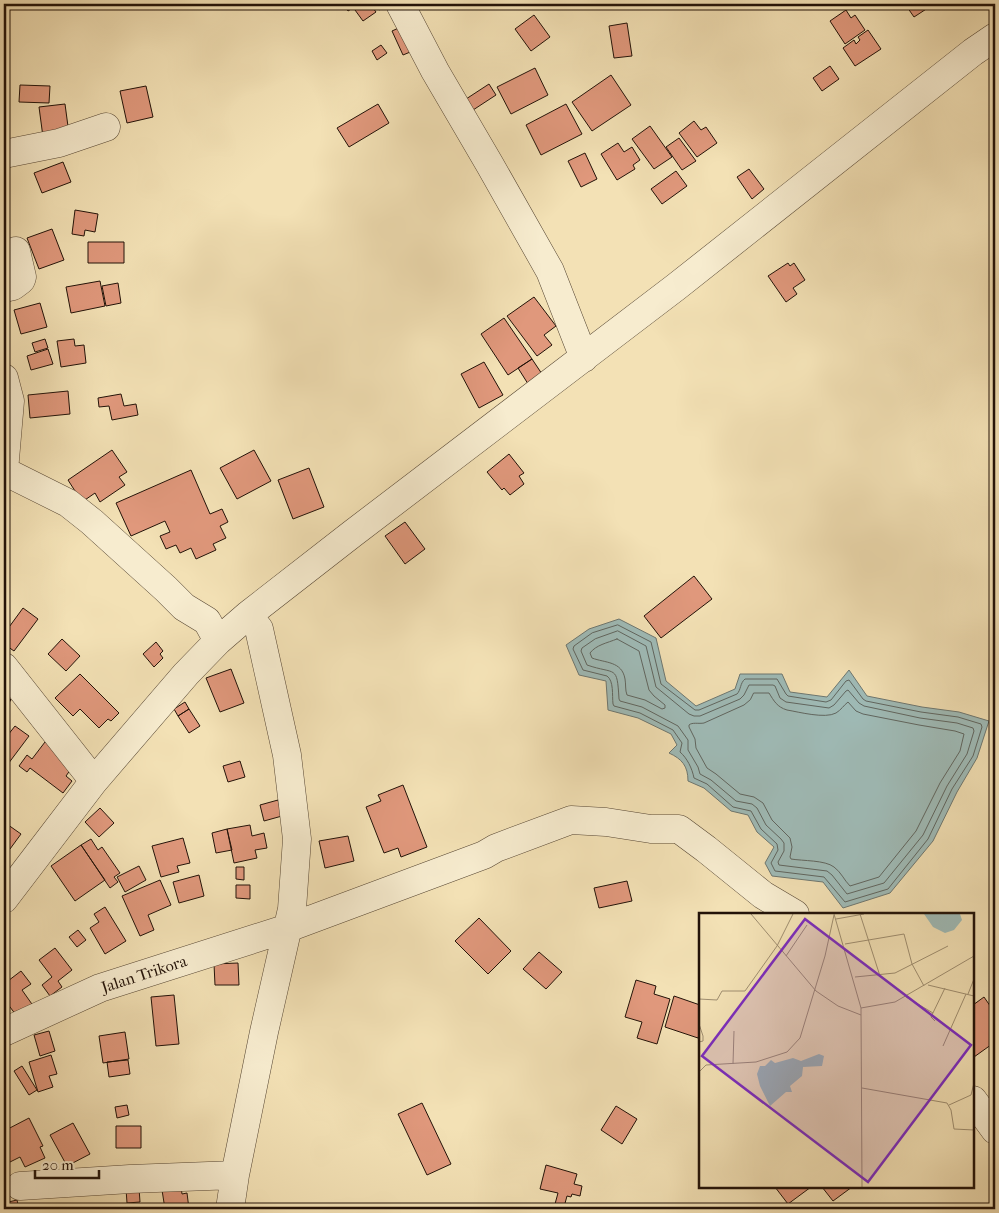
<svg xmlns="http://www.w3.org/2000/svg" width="999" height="1213" viewBox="0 0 999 1213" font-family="'IM FELL French Canon',serif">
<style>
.water{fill:#9fbbb7;stroke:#6d7771}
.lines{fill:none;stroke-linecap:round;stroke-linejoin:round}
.shore{stroke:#606660;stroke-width:1}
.building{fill:#e0987c;stroke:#221208}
.minor-casing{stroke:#564633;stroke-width:29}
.minor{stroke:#f7eccf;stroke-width:28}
.labels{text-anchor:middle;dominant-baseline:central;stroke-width:5;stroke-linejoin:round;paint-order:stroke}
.street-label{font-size:16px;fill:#221208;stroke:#f7eccf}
.inset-road{fill:none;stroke:#9f8e70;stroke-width:1}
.view{fill:#7b2cbf;fill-opacity:0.15;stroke:#7b2cbf;stroke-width:2.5}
.inset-edge{fill:none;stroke:#221208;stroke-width:2.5}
</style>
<rect width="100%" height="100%" fill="#f3e1b5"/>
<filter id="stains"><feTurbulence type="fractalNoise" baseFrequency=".004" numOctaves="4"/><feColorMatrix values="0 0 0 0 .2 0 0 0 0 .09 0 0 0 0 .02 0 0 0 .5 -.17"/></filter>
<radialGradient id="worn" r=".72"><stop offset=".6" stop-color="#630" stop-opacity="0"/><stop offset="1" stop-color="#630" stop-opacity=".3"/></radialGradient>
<!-- water -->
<path class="water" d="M619,619L656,638L666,681L696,706L735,689L740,674H782L790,692L827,697L849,670L867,696L922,707L959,712L989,721L977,758L957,792L933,841L890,893L843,908L823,882L772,876L765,863L774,847L757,832L748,815L731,811L704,788L688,781C688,766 682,759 669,753L677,745L671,734L638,718L608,710L606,681L579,675L566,645L589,629Z"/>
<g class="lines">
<!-- shore -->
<path class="shore" d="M618,625L651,642L661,684L695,710H699L737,694C741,690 740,683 745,679H777L786,694L788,696L826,702L831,700L846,681L849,680L863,699L866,701L921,712L958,717L981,724L982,727L973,756L952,789L928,839L888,889L845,902L824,877L775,871L771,863L778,850L777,844L761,829L751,811L733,807L707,784L694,778C692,768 687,758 680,752L682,743L673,730L640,713L614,706L613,704C612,695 614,681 607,676L583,670L573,649L574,646L592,633Z
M618,631L646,646L656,687L689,714L694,716H700L740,699L744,695L749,685H773L775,686L780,698L786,702L829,708L834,705L846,691L848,690L859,703L864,706L920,718L957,723L973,728L974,731L967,754L947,786L923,835L884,883L847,894L832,875L827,871L779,865L778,862L784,851V843L781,839L766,825L757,808L752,804L736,801L711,780L700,774L698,767L688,750V740L678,726L642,707L620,701L619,699C617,664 616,675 587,665L581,651L582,648L595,639Z
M617,639L639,651L649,690L654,696L665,705V708L662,709L645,700L627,695C625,690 626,684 625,679C622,661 605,663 592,658L590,653C596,645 607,643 617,639Z
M754,693H769C774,701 777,707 787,710C799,712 825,719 836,713C841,710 844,705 848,702L856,711L863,714L919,725L955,731L964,734L960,751L940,783L916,831L879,877L850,886C844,880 841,872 834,867C825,860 803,861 791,859L790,857L792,847L790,838L772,820L763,803L754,797L740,794L716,774L707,768L696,748L695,739L689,727V725C692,722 699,724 704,723L744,705L750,700Z"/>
</g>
<!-- building -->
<path class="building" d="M343,4H359L348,11Z
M363,4H370L376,12L363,21L355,10Z
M376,4H389L379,10Z
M905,4H934L914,17Z
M846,10L851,18L855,15L865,30L845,44L830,21Z
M534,15L550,37L531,51L515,29Z
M627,23L632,56L614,58L609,26Z
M403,26L415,50L403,55L392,31Z
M868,30L881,49L855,66L843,48L854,40L856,44L860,40L858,37Z
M381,45L387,53L377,60L372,51Z
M830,66L839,79L822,91L813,78Z
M535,68L548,95L511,114L497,87Z
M611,75L631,105L592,131L572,102Z
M489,84L496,95L470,112L463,101Z
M20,85L50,86L49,103L19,102Z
M146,86L153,117L127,123L120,91Z
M65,104L69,134L43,137L39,107Z
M378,104L389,123L349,147L337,128Z
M566,104L582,134L541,155L526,125Z
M694,121L701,130L706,127L717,143L697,157L679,133Z
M650,126L672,157L654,169L632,139Z
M679,138L696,161L682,170L666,147Z
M618,143L624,152L632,147L640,160L633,165L635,169L617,180L601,154Z
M585,153L597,179L581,187L568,161Z
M63,162L71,182L42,193L34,173Z
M749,169L764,189L752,199L737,177Z
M676,171L687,186L662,204L651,189Z
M75,210L98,214L95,232L85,230L84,236L72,234Z
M52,229L64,260L39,269L27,238Z
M88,242H124V263H88Z
M788,263L790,266L794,263L805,280L793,288L797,294L786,302L768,276Z
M100,281L105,306L71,313L66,287Z
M118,283L121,303L106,306L102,286Z
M534,297L556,326L544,335L552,345L537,356L507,316Z
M40,303L47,327L21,334L14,310Z
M504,318L532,359L508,375L481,334Z
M45,339L48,348L35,352L32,343Z
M74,339L75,346L84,345L86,363L61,367L57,341Z
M48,349L53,364L31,370L27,356Z
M532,359L544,377L530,387L518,368Z
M484,362L503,395L479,408L461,374Z
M68,391L70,414L30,418L28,395Z
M121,394L124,406L136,404L138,415L112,420L109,406L99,407L98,398Z
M112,450L127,472L119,477L125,485L100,502L95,493L82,502L68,480Z
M254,450L271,481L237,499L220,468Z
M509,454L524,473L519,476L524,484L510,495L504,488L502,490L487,472Z
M309,468L324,507L293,519L278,480Z
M191,470L210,514L222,509L228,522L220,526L226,538L213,544L216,550L196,559L191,548L180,553L176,545L166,549L160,536L170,532L165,521L131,536L116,503Z
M405,522L425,549L405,564L385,536Z
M694,576L712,599L661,638L644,616Z
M23,608L38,619L14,651L4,644V634Z
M62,639L80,656L66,671L48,654Z
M156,642L163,651L160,654L163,658L154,667L143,654Z
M231,669L244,703L220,712L206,678Z
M80,674L119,713L111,721L108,719L99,728L80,709L73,716L55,698Z
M4,693L11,700L4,709Z
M185,702L189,709L178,716L174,709Z
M189,709L200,726L189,733L178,716Z
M15,726L29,736L8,764L4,761V740Z
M45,742L56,751L73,766L66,776L72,781L63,793L30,768L27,772L19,766L27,755L32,759Z
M240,761L245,777L228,782L223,766Z
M403,785L427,847L401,857L398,848L384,853L366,807L381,801L378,795Z
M278,800L282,816L264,821L260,805Z
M100,808L114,823L99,837L85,822Z
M4,822L21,834L10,849L4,844Z
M250,825L252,836L264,833L267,848L255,850L257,858L234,863L227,829Z
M227,829L232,850L216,853L212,833Z
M348,836L354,861L325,868L319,841Z
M183,838L190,863L177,866L179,872L161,877L152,846Z
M91,839L98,850L102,847L120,873L114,877L118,882L110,888L81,845Z
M81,845L105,880L75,901L51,866Z
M139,866L146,880L125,892L117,877Z
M236,867H244V880L236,879Z
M199,875L204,896L179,903L173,882Z
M160,880L171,905L148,915L154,930L140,936L122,896Z
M627,881L632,901L599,908L594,888Z
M236,885H250V899L236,898Z
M105,907L126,941L105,954L90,928L99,922L94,914Z
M479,918L511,951L488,974L455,941Z
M78,930L86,940L77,947L69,937Z
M55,948L72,970L58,981L62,987L50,996L42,985L52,977L39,960Z
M539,952L562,972L546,989L523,969Z
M238,963L239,985H215L214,964Z
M21,971L31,984L22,990L34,1007L19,1019L4,999V984Z
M636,980L656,986L654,994L670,999L657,1044L637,1038L642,1022L625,1017Z
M174,995L179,1044L156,1046L151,997Z
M674,996L700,1005V1031L698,1038L665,1027Z
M984,997L995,1013V1042L974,1057L973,1056V1005Z
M49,1031L55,1051L40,1056L34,1035Z
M125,1032L129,1059L103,1063L99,1036Z
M51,1055L57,1074L49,1076L53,1087L38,1092L29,1062Z
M4,1057L9,1068L4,1071Z
M128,1060L130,1074L109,1077L107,1062Z
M22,1066L37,1090L29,1095L14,1071Z
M422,1103L451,1164L427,1175L398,1114Z
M127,1105L129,1115L117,1118L115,1107Z
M616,1106L637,1119L622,1144L601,1130Z
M29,1118L43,1146L40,1147L45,1158L25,1167L20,1157L4,1165V1131Z
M73,1123L90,1154L67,1166L50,1135Z
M116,1126H141V1148H116Z
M546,1165L577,1174L574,1184L582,1186L580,1196L572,1194L571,1197L567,1196L564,1207L555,1204L558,1193L540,1189Z
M181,1187L182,1194L187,1193L189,1209H165L162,1190Z
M775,1187H811L788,1204Z
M822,1187H852L833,1201Z
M139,1188L140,1202L127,1203L126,1189Z
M17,1200L19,1209H4V1203Z"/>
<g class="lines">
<!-- minor casing -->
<g class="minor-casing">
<path id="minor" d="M400,4L435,71L490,165L550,271L584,358
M4,154L59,143L106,127
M4,288L13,286L21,280L22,277L16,251
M4,378L10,401L4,471
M4,471L68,503L92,522L166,589L184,607L207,621L218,641
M4,667L94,781
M4,899L94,781L186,674L218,641L248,615L352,534L676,287L973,52L995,37
M4,1032L100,988L288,928L484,855L496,848L571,820L606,822L651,829H679L706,849L763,895L795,914
M973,1100L995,1130
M20,1186L130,1179L235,1175
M230,1209L235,1175L264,1032L292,909L297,839L287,755L259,629L248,615"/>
</g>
<!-- minor -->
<use href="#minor" class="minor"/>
</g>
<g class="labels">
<!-- street labels -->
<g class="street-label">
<text transform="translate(144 974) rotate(-18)">Jalan Trikora</text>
</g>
</g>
<!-- overview -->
<g transform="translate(699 913)">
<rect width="275" height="275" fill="#f3e1b5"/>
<path d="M225,1H261L263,7L255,17L246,20L234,14ZM120,141L125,143L123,153L104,154L103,163L91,173L93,179H87L71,193L61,173L58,161L61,153H66L72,147L76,150L94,145L102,148Z" fill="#9fbbb7"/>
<path class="inset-road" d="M52,1L117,78L139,93L162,102M135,1L162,95L163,274M161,1L181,63M137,6L165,1M146,31L205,21L213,51L225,73M87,43L108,12M156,64L196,60L249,33M229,72L275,83M269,81L275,66M207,84L234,100M0,86L18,87L23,78H46L78,33L94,1M162,95L196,89L275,43M236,108L232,104L246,75M0,111L4,123V128L0,129M244,133L267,81M34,151L35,118M0,159L7,152L57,149L88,139L101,125L126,43L135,2M163,175L248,190L252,197L255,216L275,217M250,192L272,182L275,170"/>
<path class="view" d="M106,6L272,132L169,269L3,143Z"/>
<rect width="275" height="275" class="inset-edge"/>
</g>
<!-- margin -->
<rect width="999" height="1213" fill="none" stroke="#f3e1b5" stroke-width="20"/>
<rect x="5" y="5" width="989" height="1203" fill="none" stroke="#221208" stroke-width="2.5"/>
<rect x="10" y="10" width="979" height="1193" fill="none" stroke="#221208"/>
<!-- scale -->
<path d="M35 1170v8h64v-8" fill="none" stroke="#221208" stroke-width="2.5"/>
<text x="42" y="1170" font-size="15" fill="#221208" stroke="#f7eccf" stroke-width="4" paint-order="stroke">20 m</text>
<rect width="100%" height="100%" filter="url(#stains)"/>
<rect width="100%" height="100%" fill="url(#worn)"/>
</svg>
